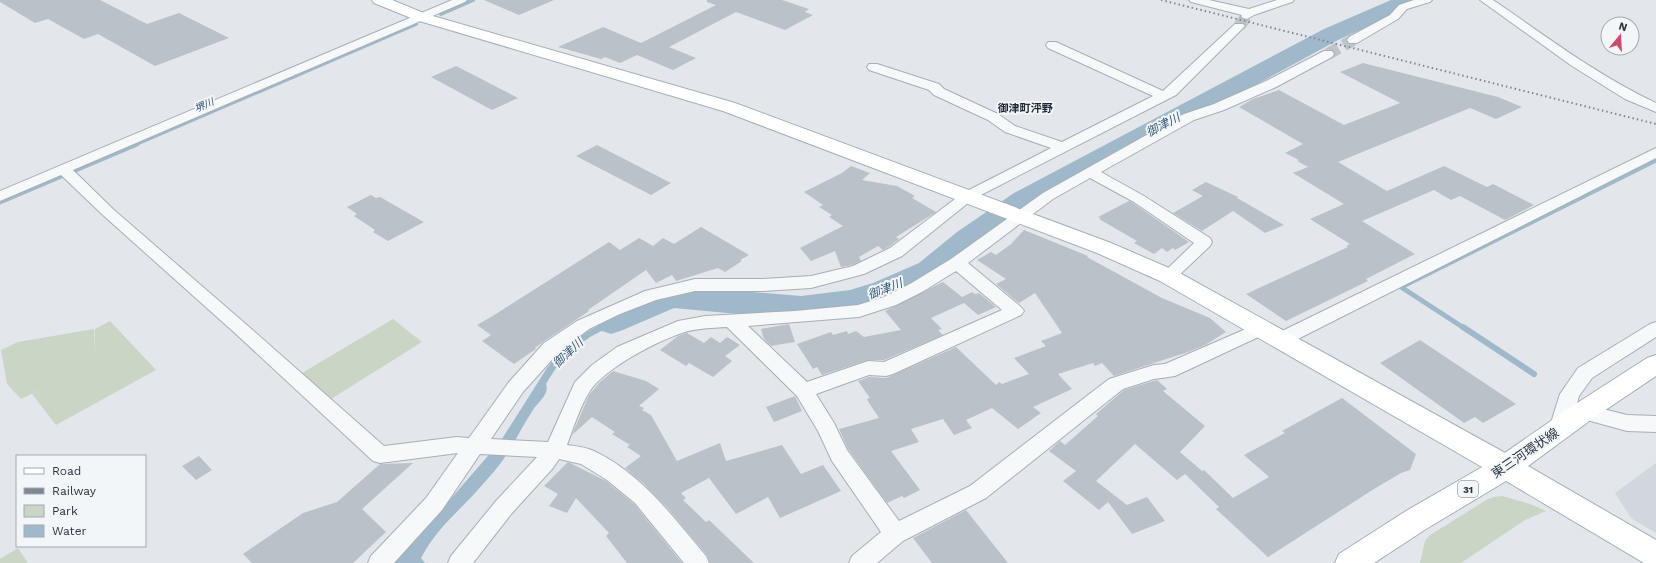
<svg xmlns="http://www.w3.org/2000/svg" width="1656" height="563" viewBox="0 0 1656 563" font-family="'Work Sans','Noto Sans JP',sans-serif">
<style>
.built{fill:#d1d7dd}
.green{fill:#cad5c5}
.water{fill:#9fb9ca}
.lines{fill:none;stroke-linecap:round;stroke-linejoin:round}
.stream-far2{stroke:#9fb9ca;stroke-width:4}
.stream-far1{stroke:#9fb9ca;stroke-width:5}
.stream{stroke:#9fb9ca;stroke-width:6}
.river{fill:#9fb9ca;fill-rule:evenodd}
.building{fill:#bbc1c8}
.street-tunnel{stroke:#bec4c9;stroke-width:12;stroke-dasharray:12 6;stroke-linecap:butt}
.street-casing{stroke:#a8aeb5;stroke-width:2}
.secondary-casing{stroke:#a8aeb5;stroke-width:2}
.primary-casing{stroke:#a3adb7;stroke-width:2}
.street{fill:#f6f8f9;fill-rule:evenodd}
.secondary{fill:#fff;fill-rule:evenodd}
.primary{fill:#fff;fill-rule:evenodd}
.rail{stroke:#7d8894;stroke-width:2;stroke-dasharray:1.5 3;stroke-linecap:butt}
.labels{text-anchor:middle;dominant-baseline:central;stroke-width:4;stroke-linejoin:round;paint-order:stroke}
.far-water-label{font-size:10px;font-style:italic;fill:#365a76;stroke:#f3f6f8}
.shield{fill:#f3f6f8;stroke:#677079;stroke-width:1}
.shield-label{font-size:10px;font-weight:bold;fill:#2b3643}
.far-quarter-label{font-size:11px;font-weight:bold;fill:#1d2734;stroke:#f3f6f8}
.water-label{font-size:12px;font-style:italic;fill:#365a76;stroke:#f3f6f8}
.near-street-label{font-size:13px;fill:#2b3643;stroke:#f3f6f8}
</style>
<rect width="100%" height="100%" fill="#e3e7eb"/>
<!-- built -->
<path class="built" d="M1656,463V533L1631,518L1615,493Z"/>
<!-- green -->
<path class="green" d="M393,319L422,342L331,399L302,373Z
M110,321L156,370L56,425L32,394L54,383L21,399L7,384L1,350L18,342L94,329V353L95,329Z
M1502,496L1530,504L1546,511L1525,520L1461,563H1420L1425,541L1430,535L1488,499L1494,497Z
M18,548L28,563H0V559Z"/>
<!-- water -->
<path class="water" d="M666,297L590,337C586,341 581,342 577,345C563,356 555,369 546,384C550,394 538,402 533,410C523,425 515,442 505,457C499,466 491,475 484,483C462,509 437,527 421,558L425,563H395L500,442L547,368L565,345L588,331L629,310Z"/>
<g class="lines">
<!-- stream-far2 -->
<path class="stream-far2" d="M441,14L473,0
M134,145L416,24"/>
<!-- stream-far1 -->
<path class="stream-far1" d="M0,202L137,144
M1464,328L1401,287L1656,160"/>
<!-- stream -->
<path class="stream" d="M1463,327L1534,374"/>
<!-- river -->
<path class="river" d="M1391,0H1420L1417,5L1340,39L1034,205L979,246L941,277L897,299L851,312L801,320L674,308L623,330L611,334L599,330L594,322L599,314L658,288L670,285L801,296L850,290L873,283L919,263L957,232L1014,193L1324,29Z"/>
</g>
<!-- building -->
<path class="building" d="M0,0H100L147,24L179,13L229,38L155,66L98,34L84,39L48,19L35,23L0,2Z
M484,0H554L519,15Z
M707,0H782L809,9L805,12L813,15L785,30L736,12L669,47L696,58L673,70L637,55L620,63L605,57L601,59L558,47L603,27L641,43L716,5L707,2Z
M1363,63L1498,97L1522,107L1496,119L1470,108L1338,162L1387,191L1444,166L1487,187L1493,184L1534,205L1505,220L1460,196L1451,200L1434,190L1362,221L1415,254L1366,279L1368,281L1286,321L1246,294L1348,247L1346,246L1350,244L1310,219L1344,204L1293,173L1308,167L1297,161L1299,160L1285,153L1303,144L1239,107L1253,99L1279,90L1344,125L1400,103L1340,72Z
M456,66L518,98L492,110L431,77Z
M597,145L671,183L651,195L576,156Z
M851,166L870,173L862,180L897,186L915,196L912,198L936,212L896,237L899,239L890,246L883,250L878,246L859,257L861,261L852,265L841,267L835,251L811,261L800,248L843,226L829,217L832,215L819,207L823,205L804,192L842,173Z
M1206,182L1238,197L1237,198L1284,225L1265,233L1233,211L1202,231L1173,213L1203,196L1192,190Z
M371,195L376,198L380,197L424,222L388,241L373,232L375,230L354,216L357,214L347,207Z
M1129,201L1133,203L1189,242L1175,250L1173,248L1167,252L1162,248L1154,254L1134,243L1137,241L1099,219L1101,218L1098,217Z
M701,227L749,255L740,260L742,261L725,272L718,268L676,281L672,275L656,283L646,270L588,310L589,311L543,342L535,348L536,349L514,364L482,341L491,335L477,325L491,317L609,242L620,250L639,238L653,246L663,238L674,244Z
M1024,230L1088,256L1087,257L1162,298L1210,318L1226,332L1205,345L1188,352L1114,376L1102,363L1095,366L1093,363L1058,374L1072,389L1033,407L1041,413L1018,429L992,408L966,420L972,428L954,435L943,419L911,429L919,442L891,451L920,490L904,498L902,496L887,503L848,449L839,429L879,418L869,403L867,399L870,398L858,381L869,377L886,378L893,375L956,347L996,385L999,382L1002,384L1029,374L1014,358L1046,346L1041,341L1062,333L1035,293L1019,303L996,284L1006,279L977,260L991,252L996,255L1011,244Z
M943,282L962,297L972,292L975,294L979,293L996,307L978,315L964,303L931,318L942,329L938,330L943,335L884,360H868L822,375L817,367L813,369L797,344L831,332L833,335L847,331L848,334L856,331L864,337L901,330L885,311Z
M789,324L795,342L771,346L764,339L761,329Z
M687,333L704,343L711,337L720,343L727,337L740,345L725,356L732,361L713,377L689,363L686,366L660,350L678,336Z
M1420,340L1516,404L1483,423L1475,417L1464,423L1380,363Z
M613,371L646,381L659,389L639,406L644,408L642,410L651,415L677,461L720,443L726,461L782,445L801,474L823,465L841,491L780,518L768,497L736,514L709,478L681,493L686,498L683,500L706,522L709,520L754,563H710L707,555L669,510L643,483L625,468L641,456L627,447L630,445L612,434L615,432L592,417L572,435L589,395L600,382Z
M1157,380L1167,389L1163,391L1205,426L1180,452L1202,471L1204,470L1233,498L1269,477L1244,455L1285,433L1282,431L1342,398L1416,454L1410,470L1401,473L1374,489L1268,557L1216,509L1219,507L1185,474L1177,480L1135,444L1096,481L1127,505L1147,497L1165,521L1132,534L1108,502L1099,510L1063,481L1076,471L1049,451L1060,441L1065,445L1098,416L1096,414L1124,390Z
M795,396L802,411L774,422L766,407Z
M199,456L212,470L196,480L182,466Z
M568,462L606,481L634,504L682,563H627L606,536L609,533L576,498L567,513L549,506L558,494L544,486Z
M413,463L362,509L386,532L353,563H252L243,554L303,513L337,502L380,464Z
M966,510L1008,563H932L913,538Z"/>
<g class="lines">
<!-- street-tunnel -->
<path class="street-tunnel" d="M1239,26L1247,16
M1328,54L1353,40"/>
<!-- street casing -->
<g class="street-casing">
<path id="street" d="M452,0H467L465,2L73,170L114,210L248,326L384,446L457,437L469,438L509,382L544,343L577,321L645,291L695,279H763L811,276L853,266L890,248L963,193L1051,148L1005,132L988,120L934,95L929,90L869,70L867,67L869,64H877L939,84L944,89L998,114L1015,126L1062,142L1153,96L1048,48L1046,45L1048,42H1056L1163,91L1235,24H1243L1245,26L1176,95L973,199L902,256L864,274L811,288L763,291H695L656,300L620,314L589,329L558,353L523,392L491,439L548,442L575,382L592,365L617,347L678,321L705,316L795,311L858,305L884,297L910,284L951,259L1043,193L1184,114L1214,104L1266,81L1324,51H1332L1334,54L1332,57L1276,87L1224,110L1194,120L1101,172L1144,196L1210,238L1212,242L1210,246L1174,280L1168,282L1162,280L1160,276L1194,243L1134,202L1090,178L1053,199L968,263L1021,307L1024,311L1021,315L893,374L886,376L869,375L816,394L834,423L847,450L899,521L970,486L1109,379L1154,365L1165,364L1255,325L1261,323L1267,325L1270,329L1267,333L1175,376L1154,379L1123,389L986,498L903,541L877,563H849L852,556L881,532L832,461L818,431L797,396L727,327C712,328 696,328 682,333C657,341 604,369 590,391C581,404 573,429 567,445C575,446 585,447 594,451C642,474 672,516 706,556L709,563H684L635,503L607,480L581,464L559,459L553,468L512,513L473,563H448L451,556L496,501L537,457L480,454L442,510L394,563H368L371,556L426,498L458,453L380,463L373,461L236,334L104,216L61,175L0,201V191ZM956,271L1002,310L884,362L868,361L807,382L748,326L859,317L896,305L922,292Z
M1189,0H1209L1249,9L1277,0H1294L1292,2L1254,15L1247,19L1243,18L1241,16L1242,15L1191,2Z
M1414,0H1432L1430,2L1407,9L1398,19L1357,43H1349L1347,40L1349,37L1390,15L1399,5Z
M1480,0H1493C1546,36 1598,76 1656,103V112L1625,99L1572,66Z
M1656,148V158L1286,345L1280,346L1274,345L1271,340L1274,335Z
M1656,322V337L1592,378L1579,396L1576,407L1583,404L1627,415L1656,416V432L1627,431L1576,417L1574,413L1566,435L1559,437L1552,435L1549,429L1560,394L1578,368L1650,324Z"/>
</g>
<!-- secondary casing -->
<g class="secondary-casing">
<path id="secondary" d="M372,0H392L426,14L735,103L1111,243L1176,271L1516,459L1656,540V563H1644L1496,475L1160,281L1097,253L723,111L416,20L374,3Z"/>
</g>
<!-- primary casing -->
<g class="primary-casing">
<path id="primary" d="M1656,355V376L1592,419L1516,475L1426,529L1374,563H1335L1339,554L1406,511L1496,459L1574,405L1647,358Z"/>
</g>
<!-- street -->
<use href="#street" class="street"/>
<!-- secondary -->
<use href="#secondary" class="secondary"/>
<!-- primary -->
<use href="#primary" class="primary"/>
<!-- rail -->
<path class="rail" d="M1161,0L1656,124"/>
</g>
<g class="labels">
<!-- far-water labels -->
<g class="far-water-label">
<text transform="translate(204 105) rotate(-23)">堺川</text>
</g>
<!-- shield labels -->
<rect class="shield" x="1458" y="481" width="20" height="16" rx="3"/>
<g class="shield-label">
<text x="1468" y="489">31</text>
</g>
<!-- far-quarter labels -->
<g class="far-quarter-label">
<text x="1025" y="108">御津町泙野</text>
</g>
<!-- water labels -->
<g class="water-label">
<text transform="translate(1163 125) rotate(-28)">御津川</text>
<text transform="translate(885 289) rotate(-21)">御津川</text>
<text transform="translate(568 353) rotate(-43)">御津川</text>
</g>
<!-- near-street labels -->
<g class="near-street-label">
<text transform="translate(1525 453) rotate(-34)">東三河環状線</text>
</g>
</g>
<!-- legend -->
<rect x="16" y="455" width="130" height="92" fill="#f3f6f8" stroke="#a3a9b0"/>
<rect x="24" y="468" width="20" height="6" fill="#ffffff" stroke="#a3a9b0"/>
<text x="52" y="475" font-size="12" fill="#2b3643">Road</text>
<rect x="24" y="488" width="20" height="6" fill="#7d8894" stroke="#a3a9b0"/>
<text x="52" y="495" font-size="12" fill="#2b3643">Railway</text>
<rect x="24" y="505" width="20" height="12" fill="#cad5c5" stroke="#a3a9b0"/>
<text x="52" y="515" font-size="12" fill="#2b3643">Park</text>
<rect x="24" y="525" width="20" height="12" fill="#9fb9ca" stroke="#a3a9b0"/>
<text x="52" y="535" font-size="12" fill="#2b3643">Water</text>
<!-- north arrow -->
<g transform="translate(1620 36) rotate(18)"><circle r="19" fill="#f3f6f8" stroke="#a3a9b0"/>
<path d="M0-3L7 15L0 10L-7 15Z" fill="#cc4c6d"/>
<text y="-6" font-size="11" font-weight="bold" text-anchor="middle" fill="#2b3643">N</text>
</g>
</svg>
